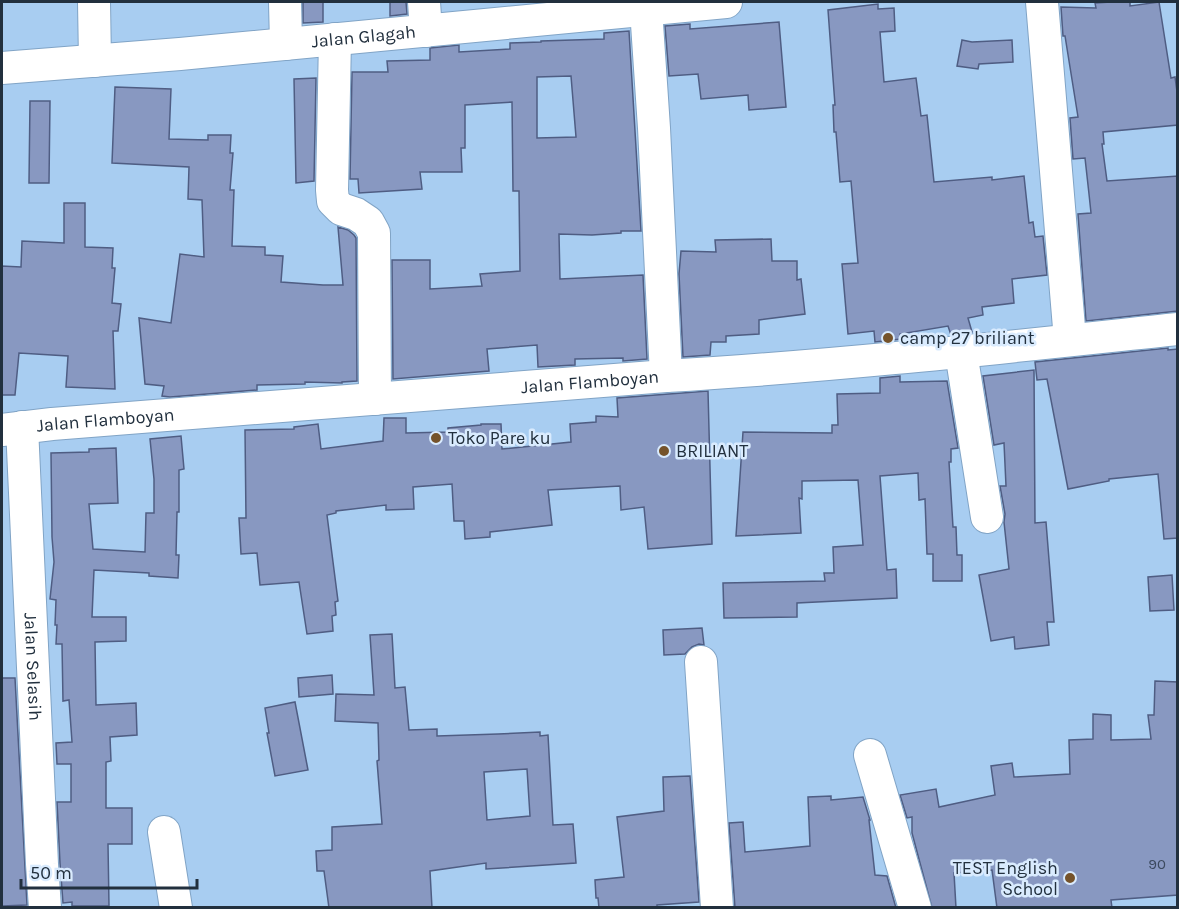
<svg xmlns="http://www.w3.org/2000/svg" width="1179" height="909" viewBox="0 0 1179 909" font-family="Karla,sans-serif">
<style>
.building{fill:#8898c1;stroke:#4f5d83;stroke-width:1.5;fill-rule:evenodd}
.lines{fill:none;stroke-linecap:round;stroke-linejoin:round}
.minor-casing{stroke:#81a4c6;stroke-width:34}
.minor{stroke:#fff;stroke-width:32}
.poi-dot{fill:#75532b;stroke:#d9ebfe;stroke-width:2}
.labels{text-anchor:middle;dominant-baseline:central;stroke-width:5;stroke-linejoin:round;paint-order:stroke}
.number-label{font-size:15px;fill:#3c4a5f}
.street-label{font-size:18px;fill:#22303e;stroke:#d9ebfe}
.poi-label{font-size:18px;fill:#22303e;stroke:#d9ebfe;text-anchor:start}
</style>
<rect width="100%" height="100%" fill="#a8cdf1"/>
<!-- building -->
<path class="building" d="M303,2H323V22L303,23Z
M390,2H406L407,14L390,16Z
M1111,2H1130V6L1159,2L1171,78L1175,77L1178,99V125L1103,132L1104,144H1102L1107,181L1178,176V311L1086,321L1078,214L1091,213L1089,194L1085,158L1073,159L1070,118L1078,117L1065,36H1063L1061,7L1096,8L1095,3Z
M878,4V9L894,8L895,31L880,32L884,82L916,78L921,116L927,115L934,182L992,177V180L1024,176L1029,223L1033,222L1035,237L1043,236L1047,275L1012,279L1014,303L982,307L983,315L968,318L972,332L951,335L948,326L900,334L901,339L875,342L874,331L848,334L842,264L858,263L851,181L840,182L836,132H834L833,105H835L828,10Z
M779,22L786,107L749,110L748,95L701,99L698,74L669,76L665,26L690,24V29Z
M629,31L641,231H621V233L592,235L559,234L560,279L643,275L647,359L623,361V358L575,359V365L538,367L537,345L487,349L489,371L393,379L392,260H430V289L482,286L480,274L520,271L519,191H513L512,102L465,105V148H461L462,172H420L422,189L359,193L358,179H350L352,72H388L387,61L430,60V48L459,45V52L510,49V43L541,42V41L604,39V33ZM571,76L576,137L537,138V77Z
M962,40L972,42L1012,40L1013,62L979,64L978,69L957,66Z
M316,78L314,181L296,183L294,79Z
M115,87L171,89L169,139L208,140V135H231L230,153H233L230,190H234L232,246L265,247V255L283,256L281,282L323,285H343L338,227L348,230L354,235L356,238L357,381L342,382V383L305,382V384L257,385V390L170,397L162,396L164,386L145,384L139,318L171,323L180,254L204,257L202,200L188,199L189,167L112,163Z
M30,101H50L49,183H29Z
M64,203H85V247L113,248L112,268H115L112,303L121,304L118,331H113L115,389L66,387L68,356L19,353L15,395H2V266L21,267L22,241L64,243Z
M771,239L772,261H797V280L801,279L805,314L759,320V334L726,336V342H711L710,355L683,357L679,274L681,251L716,252L715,240Z
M1168,348V350L1178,349V538L1164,539L1158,474L1109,479V481L1068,489L1047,379L1037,380L1035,362Z
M1034,370L1035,523L1046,522L1054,622H1047L1049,645L1015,649L1014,637L991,641L979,575L1009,569L1004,522L1005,514L1000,486H1006L1004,443L994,445L983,376Z
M900,376V382L947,381L958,448L951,449V462H949L953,527H956L957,555H962V581H933V554H927L925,499L919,500L918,473L880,476L887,570L896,569L897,598L797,603V617L724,618L723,583L825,581L824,573H834L833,547L863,545L858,480L802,481V499L799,498L801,533L736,536L743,432L832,433V425H838L837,394L880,393V378Z
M708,391L712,544L648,549L644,507L621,510L620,486L548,490L552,525L490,532V537L465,539L464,521H454L452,484L413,487L414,509L386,510V505L336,511V513L327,515L338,601L335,602L336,615L332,616L333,631L307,634L299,582L260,585L257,553L241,554L239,518H246L245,430L294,429V427L318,424L321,449L383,441L384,418H406V433L448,432V428L481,425V424H501L502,449L571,442L570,424L596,422V416L618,417L617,398Z
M181,436L184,469L179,470V512H177L176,555H179L178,578L149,576V573L94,570L92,617H126V641L95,642L96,705L136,703L137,735L110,737L111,761L106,762V808H132V844H108L109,906H72V902L63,903L60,863L57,802H71V764H57L56,743L72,742L69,700L63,701L62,644H56L57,625H55L56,600L50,599L54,562L52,537L51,453L89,452V449L116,448L118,503L89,504L93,549L145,552L146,513H154V479L150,439Z
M1172,575L1174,610L1150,611L1148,577Z
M702,628L704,645L699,644L692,647L685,654L664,655L663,630Z
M392,634L395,688L405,687L409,730L437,729V736L498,734L540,732V736L548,735L553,825L573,824L576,863L486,869V863L430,871L432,908H329L324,871H317L316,851L332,850V827L382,824L377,761L379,760L378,723L335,721L336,694L374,695L370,635ZM527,769L530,816L487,820L484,772Z
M332,675L333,694L299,697L298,678Z
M2,678H15L27,905L2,906Z
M1155,681L1178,682V895L1111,900L1112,908H997L992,870L954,873L956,908H932L912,833V817L907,818L900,795L936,789L939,807L995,795L991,766L1012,763L1014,777L1070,774L1069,740L1093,739V714L1111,715V740L1151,739L1148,715H1154Z
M295,702L308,770L275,776L267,733H269L265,708Z
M690,776L699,902L657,905V908H599L598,898H596L595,880L624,877L617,817L664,811L663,777Z
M831,796V800L863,797L870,820H869L875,875L887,876L896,908H735L729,823L743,822L745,852L810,846L808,797Z"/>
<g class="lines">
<!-- minor casing -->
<g class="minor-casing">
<g id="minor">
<path d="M94,2L95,61"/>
<path d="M285,2L286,44"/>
<path d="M424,2L426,31"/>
<path d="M1042,2L1070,340"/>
<path d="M646,9L654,128L666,376"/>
<path d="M335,39L332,190L333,201L341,209L356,214L368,222L374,233L375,399"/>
<path id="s1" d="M2,68L180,54L726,2"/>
<path d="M961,352L987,517"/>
<path id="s2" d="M22,427L42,864L45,908"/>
<path id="s3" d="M2,430L52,424L666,376C837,366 1007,347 1178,329"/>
<path d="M701,662L717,908"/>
<path d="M870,755L915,908"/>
<path d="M164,832L176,908"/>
</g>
</g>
<!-- minor -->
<use href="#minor" class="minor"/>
</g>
<!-- markers -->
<g class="poi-dot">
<circle cx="888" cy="338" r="6"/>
<circle cx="436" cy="438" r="6"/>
<circle cx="664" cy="451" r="6"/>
<circle cx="1070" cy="878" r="6"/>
</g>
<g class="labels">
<!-- number labels -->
<g class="number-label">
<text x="1157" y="864">90</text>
</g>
<!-- street labels -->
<g class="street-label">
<text stroke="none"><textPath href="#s1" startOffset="363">Jalan Glagah</textPath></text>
<text stroke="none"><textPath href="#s3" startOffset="590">Jalan Flamboyan</textPath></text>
<text stroke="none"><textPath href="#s3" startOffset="104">Jalan Flamboyan</textPath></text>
<text stroke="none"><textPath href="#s2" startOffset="240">Jalan Selasih</textPath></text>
</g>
<!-- poi labels -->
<g class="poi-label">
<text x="900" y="338">camp 27 briliant</text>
<text x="448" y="438">Toko Pare ku</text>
<text x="676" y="451">BRILIANT</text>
<text x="1058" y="868" text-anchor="end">TEST English<tspan x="1058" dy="21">School</tspan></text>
</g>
</g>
<!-- border -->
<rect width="1179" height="909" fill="none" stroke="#22303e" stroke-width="6"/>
<!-- scale -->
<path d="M21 879v9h176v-9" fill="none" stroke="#22303e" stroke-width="3"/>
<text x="30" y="879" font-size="18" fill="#22303e" stroke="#d9ebfe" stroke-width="4.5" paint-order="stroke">50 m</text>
</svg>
